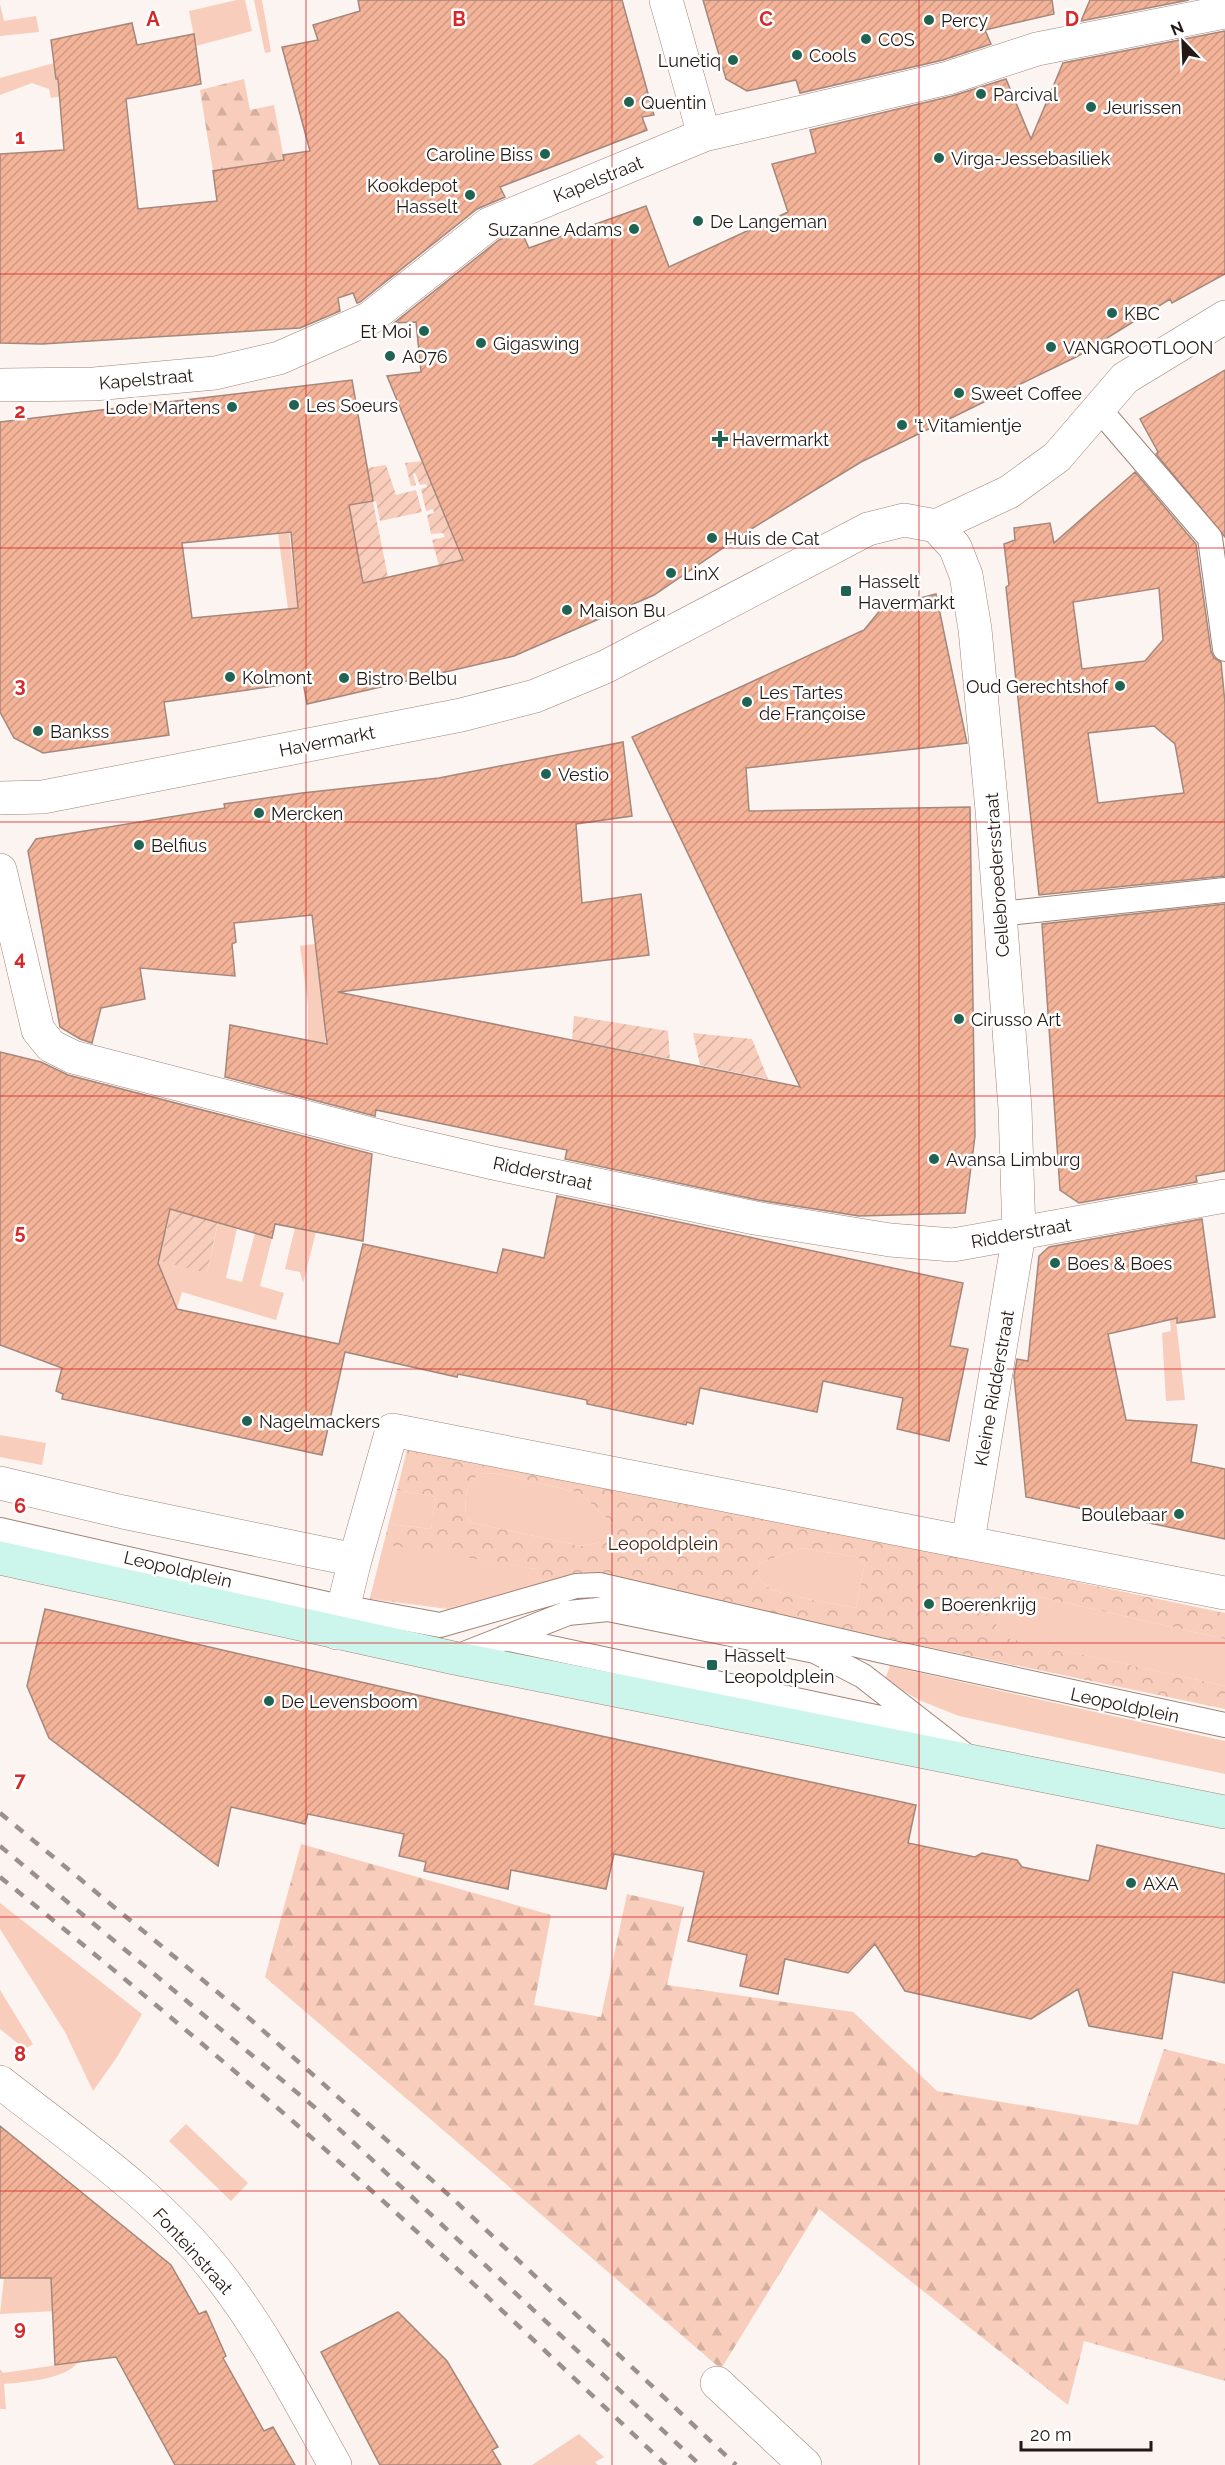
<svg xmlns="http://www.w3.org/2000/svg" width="1225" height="2465" viewBox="0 0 1225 2465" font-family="Raleway,sans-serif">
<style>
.grass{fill:#f8cdbb}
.forest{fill:url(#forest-firs)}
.park{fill:url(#park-crowns);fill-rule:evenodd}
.garden{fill:url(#garden-furrows)}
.building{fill:url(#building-hatch);stroke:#a5877b;stroke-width:1.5;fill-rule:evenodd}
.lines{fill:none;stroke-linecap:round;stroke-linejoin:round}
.lane-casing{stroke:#a18376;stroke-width:26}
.street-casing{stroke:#a18376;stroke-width:34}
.secondary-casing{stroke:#a18376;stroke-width:34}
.lane{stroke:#fff;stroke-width:24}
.street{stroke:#fff;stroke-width:33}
.secondary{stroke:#ccf6eb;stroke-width:33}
.rail{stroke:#9a918d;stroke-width:4.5;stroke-dasharray:10 10;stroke-linecap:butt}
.grid{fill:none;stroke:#d62828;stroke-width:1.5;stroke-opacity:0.55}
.poi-dot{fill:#216352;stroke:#fff;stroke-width:2}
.labels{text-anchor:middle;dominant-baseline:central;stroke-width:5;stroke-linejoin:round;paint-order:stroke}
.poi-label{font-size:18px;fill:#241914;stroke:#fff;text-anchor:start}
.street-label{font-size:18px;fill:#241914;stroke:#fff}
.park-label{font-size:18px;fill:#471f0c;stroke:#fff}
.grid-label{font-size:20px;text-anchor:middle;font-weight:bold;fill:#d62828;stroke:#fff;stroke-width:5;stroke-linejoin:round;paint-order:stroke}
</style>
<defs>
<pattern id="forest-firs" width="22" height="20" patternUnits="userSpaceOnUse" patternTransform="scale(1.5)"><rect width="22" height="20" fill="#f8cdbb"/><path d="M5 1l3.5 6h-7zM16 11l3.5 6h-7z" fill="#d4afa0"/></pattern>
<pattern id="park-crowns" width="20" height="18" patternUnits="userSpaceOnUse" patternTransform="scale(1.5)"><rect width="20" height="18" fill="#f8cdbb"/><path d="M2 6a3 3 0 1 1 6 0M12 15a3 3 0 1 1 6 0" fill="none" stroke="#d4afa0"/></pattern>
<pattern id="garden-furrows" width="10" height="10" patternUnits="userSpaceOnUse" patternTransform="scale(1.5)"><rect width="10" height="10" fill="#f8cdbb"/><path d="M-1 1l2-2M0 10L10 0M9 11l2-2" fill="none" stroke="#d4afa0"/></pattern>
<pattern id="building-hatch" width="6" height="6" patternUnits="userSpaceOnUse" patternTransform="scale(1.5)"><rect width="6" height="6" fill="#f3b398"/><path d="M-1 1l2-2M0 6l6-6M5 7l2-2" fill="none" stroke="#d09982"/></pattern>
</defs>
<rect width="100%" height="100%" fill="#fbf4f1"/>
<!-- grass -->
<path class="grass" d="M237,0H245L252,31L196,46L189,11Z
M254,0H262L271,52L265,53Z
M0,4L4,21L36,16L39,32L0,36Z
M54,63L56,79L82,77L69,95L51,98L49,89L32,83L0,95V78Z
M289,532L298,611L288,609L278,533Z
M315,944L325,1023V1050L308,1047V1005L300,946Z
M218,1223L237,1228L226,1278L242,1282L255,1233L272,1238L260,1286L284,1293L276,1320L182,1292L177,1309L126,1291L165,1229L207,1273Z
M295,1228L316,1232L303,1283L300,1272L285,1269Z
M1175,1312L1185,1400L1166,1401L1162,1333L1171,1331L1169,1313Z
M0,1435L46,1443L42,1465L0,1457Z
M482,1473L501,1474L580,1493L614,1525L611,1540L581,1546L473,1523L466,1516C465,1499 465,1481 482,1473Z
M398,1490L436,1497L431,1529L389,1524Z
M384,1543L536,1569L541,1579L530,1588L448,1608L370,1598Z
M802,1548L856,1557L865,1562L856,1608C838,1604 780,1596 768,1587C759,1581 756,1573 759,1563Z
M1027,1594L1225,1639V1686L1006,1638L996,1627L1004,1600Z
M890,1666L1225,1741V1774L959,1716L919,1700L885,1680Z
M0,1903L142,2014L117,2057L93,2091L65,2032L0,1929Z
M0,1990L33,2044L25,2049L0,2029Z
M186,2124L248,2183L231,2201L169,2141Z
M70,2276L55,2311L0,2314L4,2278Z
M71,2294L81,2358C71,2379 25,2382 4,2384L6,2409H0V2369L3,2373L71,2363Z
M579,2434L604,2457L595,2462L598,2465H532Z"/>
<!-- forest -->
<path class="forest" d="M244,79L250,110L274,105L293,209L241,167L213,171L200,90Z
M301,1844L551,1915L534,2005L601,2017L627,1894L684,1907L667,1985L853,2012L937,2091L1138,2125L1164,2049L1225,2064V2381L1084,2341L1068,2405L819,2209L721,2369L265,1977Z"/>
<!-- park -->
<path class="park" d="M409,1442L1225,1613V1639L1027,1594L1004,1600L996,1627L1007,1638L1225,1686V1709L593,1577L448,1609L370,1599ZM482,1473L501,1474L580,1493L614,1525L611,1540L581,1546L473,1523L466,1516C465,1499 465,1481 482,1473ZM398,1490L436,1497L431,1529L390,1524ZM384,1544L536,1569L541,1579L530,1588L448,1608L371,1598ZM802,1548L856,1557L865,1562L856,1608C838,1604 780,1596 768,1587C759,1581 756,1573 759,1563Z"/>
<!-- garden -->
<path class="garden" d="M422,461L462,560L439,566L432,540L445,537L443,533L431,534L427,515L434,513L433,509L426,511L421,489L427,487L426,484L420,485L415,473L413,474L416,485L411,486L405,463Z
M386,465L396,495L416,490L422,512L380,521L376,501L373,502L388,577L363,583L349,505L373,501L367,468Z
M574,1016L668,1031L670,1059L572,1040Z
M693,1033L752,1039L768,1079L700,1065Z
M172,1200L219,1217L207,1273L161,1261Z"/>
<!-- building -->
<path class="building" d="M358,0H622L654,115L642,117L647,130L500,187L505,197L477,209L360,302L357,303L353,293L338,298L340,311L300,328L42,344L0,343V154L64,150L58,79H56L51,40L132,23L137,45L194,34L201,84L126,99L138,209L217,201L213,171L284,160L283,155L310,151L282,47L318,40L313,25L360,11Z
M703,0H1052L1054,14L985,30L991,44L943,60L800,93L796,80L747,91L726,79Z
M1090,0H1189L1081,21Z
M1225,31V274L1172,303L1170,299L1078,356L861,462L748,531L654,595L514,656L307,704L303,682L164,702L169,735L43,753L14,738L0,712V422L352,380L373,501L349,505L363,583L463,560L387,376L421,372L416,322L394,323L499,240L521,231L529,248L646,206L669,267L788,212L772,164L816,153L810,130L952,96L1006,79L1031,139L1063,63ZM291,532L298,608L192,618L182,543Z
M1225,370V537L1156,454L1158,452L1140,419Z
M1135,472L1196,544L1211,651L1214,658L1221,662L1225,703V876L1039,895L1006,587L1009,585L1004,544L1015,540L1014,528L1050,523L1054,543ZM1159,588L1163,640L1145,661L1082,669L1073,602ZM1154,726L1175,744L1184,793L1098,803L1088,733Z
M936,594L967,743L746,768L749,811L970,807L975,1136L965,1213L859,1216L758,1200L565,1159L567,1150L376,1110L375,1116L225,1077L230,1025L327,1044L312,915L234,923L236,942L232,944L235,976L140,968L145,999L101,1008L92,1043L80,1039L60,1027L28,851L36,839L225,808L224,804L302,793L439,778L623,742L632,816L576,824L582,903L641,894L649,955L338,992L800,1087L632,737L864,630L882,608Z
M1225,904V1171L1196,1176L1197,1182L1079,1203L1060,1190L1042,924Z
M0,1052L41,1062L68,1075L372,1154L363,1241L275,1224L272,1238L170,1209L158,1263L177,1309L339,1344L363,1244L497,1273L503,1249L544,1258L557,1196L963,1283L950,1346L968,1349L949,1441L897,1429L903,1398L823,1381L817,1412L700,1388L693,1424L687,1422L686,1425L587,1404V1400L458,1374L457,1377L345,1352L322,1455L62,1399L63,1394L56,1391L62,1368L0,1345Z
M1202,1219L1215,1317L1177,1323V1318L1108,1334L1126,1420L1197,1425L1191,1462L1225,1469V1539L1026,1497L1014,1376L1017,1359L1028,1361L1039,1256L1049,1247Z
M45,1609L465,1706L916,1805L908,1843L975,1857L982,1853L1017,1860L1022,1867L1089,1881L1097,1845L1225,1874V1983L1173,1972L1162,2039L1089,2026L1078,1989L1031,2019L905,1991L875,1944L848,1973L785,1959L778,1994L740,1986L747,1955L688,1941L704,1872L614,1854L606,1889L511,1870L508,1889L424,1871L426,1862L399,1856L404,1834L308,1814L305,1824L231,1807L218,1866L49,1738L27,1686Z
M0,2126L171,2265L199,2314L206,2311L226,2356L223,2358L264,2431L273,2427L295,2465H175L116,2357L55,2365L51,2278H0Z
M398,2312L447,2361L498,2447L492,2450L501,2465H380L321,2352Z"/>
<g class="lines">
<!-- lane casing -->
<g class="lane-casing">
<path id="lane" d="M1099,409L1210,538L1225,649
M1000,914L1225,890
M0,1530L331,1605L440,1625L576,1586L599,1585L879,1650L1225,1725
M504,1638L927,1728
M454,1658L568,1613L608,1609L815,1651L863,1676L971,1760"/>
</g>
<!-- street casing -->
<g class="street-casing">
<path id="street" d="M666,0L704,135
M0,385L94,384L215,373L279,358L370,318L489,224L704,135L948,78L1037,49L1225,12
M936,526L955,547L966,575L975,629L992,810L1015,1108L1019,1234L968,1541
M0,798L43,797L461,715L535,696L605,667L868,529L904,520L936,526L1009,492L1057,457L1125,378L1225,317
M0,870L38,1030L51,1046L73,1057L398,1141L493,1163L755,1218L890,1240L953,1245L1225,1196
M0,1483L123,1512L355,1560
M337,1633L355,1560L392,1430L1225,1593
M0,2082C74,2140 157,2196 216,2271C263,2330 298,2399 335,2465
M717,2383L805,2465"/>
</g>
<!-- secondary casing -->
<g class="secondary-casing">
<path id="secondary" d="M0,1558L454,1658L1225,1812"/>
</g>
<!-- lane -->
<use href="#lane" class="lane"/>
<!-- street -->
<use href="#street" class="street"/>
<!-- secondary -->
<use href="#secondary" class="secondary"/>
<!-- rail -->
<path class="rail" d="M0,1813L250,2019L451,2197L736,2465
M0,1846L324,2115L700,2465
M0,1877C100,1958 199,2040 296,2124C423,2234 544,2350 666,2465"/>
</g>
<!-- grid -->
<path class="grid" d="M306,0V2465M612,0V2465M919,0V2465M0,274H1225M0,548H1225M0,822H1225M0,1096H1225M0,1369H1225M0,1643H1225M0,1917H1225M0,2191H1225"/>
<!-- markers -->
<g class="poi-dot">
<circle cx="929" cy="20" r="6"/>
<circle cx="866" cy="39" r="6"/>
<circle cx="797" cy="55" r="6"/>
<circle cx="733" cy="60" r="6"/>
<circle cx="981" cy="94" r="6"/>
<circle cx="629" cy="102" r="6"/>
<circle cx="1091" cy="107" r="6"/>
<circle cx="545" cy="154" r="6"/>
<circle cx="939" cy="158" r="6"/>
<circle cx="470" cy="195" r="6"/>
<circle cx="698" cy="221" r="6"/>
<circle cx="634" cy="229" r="6"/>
<circle cx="1112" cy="313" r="6"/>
<circle cx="424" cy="331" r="6"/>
<circle cx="481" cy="343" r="6"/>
<circle cx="1051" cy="347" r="6"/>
<circle cx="390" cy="356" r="6"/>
<circle cx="959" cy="393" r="6"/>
<circle cx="294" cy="405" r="6"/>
<circle cx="232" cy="407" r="6"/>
<circle cx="902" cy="425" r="6"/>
<path d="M717 430h6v6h6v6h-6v6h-6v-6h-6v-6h6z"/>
<circle cx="712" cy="538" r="6"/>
<circle cx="671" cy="573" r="6"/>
<rect x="840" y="585" width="12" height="12" rx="3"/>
<circle cx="567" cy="610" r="6"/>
<circle cx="230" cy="677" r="6"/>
<circle cx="344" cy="678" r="6"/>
<circle cx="1120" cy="686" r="6"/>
<circle cx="747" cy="702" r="6"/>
<circle cx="38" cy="731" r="6"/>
<circle cx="546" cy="774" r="6"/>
<circle cx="259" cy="813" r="6"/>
<circle cx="139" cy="845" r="6"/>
<circle cx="959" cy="1019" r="6"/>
<circle cx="934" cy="1159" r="6"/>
<circle cx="1055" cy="1263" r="6"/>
<circle cx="247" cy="1421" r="6"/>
<circle cx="1179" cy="1514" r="6"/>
<circle cx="929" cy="1604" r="6"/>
<rect x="706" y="1659" width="12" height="12" rx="3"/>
<circle cx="269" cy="1701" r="6"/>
<circle cx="1131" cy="1883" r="6"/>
</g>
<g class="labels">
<!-- poi labels -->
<g class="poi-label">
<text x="941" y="20">Percy</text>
<text x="878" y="39">COS</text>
<text x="809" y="55">Cools</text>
<text x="721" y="60" text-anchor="end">Lunetiq</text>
<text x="993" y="94">Parcival</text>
<text x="641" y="102">Quentin</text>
<text x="1103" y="107">Jeurissen</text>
<text x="533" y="154" text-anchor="end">Caroline Biss</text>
<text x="951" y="158">Virga-Jessebasiliek</text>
<text x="458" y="185" text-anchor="end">Kookdepot<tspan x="458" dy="21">Hasselt</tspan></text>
<text x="710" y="221">De Langeman</text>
<text x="622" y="229" text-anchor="end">Suzanne Adams</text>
<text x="1124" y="313">KBC</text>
<text x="412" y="331" text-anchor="end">Et Moi</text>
<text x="493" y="343">Gigaswing</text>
<text x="1063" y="347">VANGROOTLOON</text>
<text x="402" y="356">AO76</text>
<text x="971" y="393">Sweet Coffee</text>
<text x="306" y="405">Les Soeurs</text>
<text x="220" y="407" text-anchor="end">Lode Martens</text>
<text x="914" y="425">'t Vitamientje</text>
<text x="732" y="439">Havermarkt</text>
<text x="724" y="538">Huis de Cat</text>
<text x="683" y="573">LinX</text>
<text x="858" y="581">Hasselt<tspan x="858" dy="21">Havermarkt</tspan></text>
<text x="579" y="610">Maison Bu</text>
<text x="242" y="677">Kolmont</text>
<text x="356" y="678">Bistro Belbu</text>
<text x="1108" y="686" text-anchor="end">Oud Gerechtshof</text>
<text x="759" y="692">Les Tartes<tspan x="759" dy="21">de Françoise</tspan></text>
<text x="50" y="731">Bankss</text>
<text x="558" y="774">Vestio</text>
<text x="271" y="813">Mercken</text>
<text x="151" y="845">Belfius</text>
<text x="971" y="1019">Cirusso Art</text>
<text x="946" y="1159">Avansa Limburg</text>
<text x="1067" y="1263">Boes &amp; Boes</text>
<text x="259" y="1421">Nagelmackers</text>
<text x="1167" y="1514" text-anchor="end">Boulebaar</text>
<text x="941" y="1604">Boerenkrijg</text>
<text x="724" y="1655">Hasselt<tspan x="724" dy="21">Leopoldplein</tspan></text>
<text x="281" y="1701">De Levensboom</text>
<text x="1143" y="1883">AXA</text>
</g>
<!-- street labels -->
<g class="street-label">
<text transform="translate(598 179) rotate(-22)">Kapelstraat</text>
<text transform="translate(146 379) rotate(-5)">Kapelstraat</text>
<text transform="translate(327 741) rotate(-11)">Havermarkt</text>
<text transform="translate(997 875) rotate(-94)">Cellebroedersstraat</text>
<text transform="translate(543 1173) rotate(12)">Ridderstraat</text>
<text transform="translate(1021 1233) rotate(-10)">Ridderstraat</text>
<text transform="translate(994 1388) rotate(-80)">Kleine Ridderstraat</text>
<text transform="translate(178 1569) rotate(13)">Leopoldplein</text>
<text transform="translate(1125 1705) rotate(12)">Leopoldplein</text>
<text transform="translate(193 2251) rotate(48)">Fonteinstraat</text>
</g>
<!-- park labels -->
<g class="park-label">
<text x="663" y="1543">Leopoldplein</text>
</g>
</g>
<g class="grid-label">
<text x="153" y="26">A</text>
<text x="459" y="26">B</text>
<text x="766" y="26">C</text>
<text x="1072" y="26">D</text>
<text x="20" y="144">1</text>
<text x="20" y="418">2</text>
<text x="20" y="692">3</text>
<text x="20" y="965">4</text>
<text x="20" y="1239">5</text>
<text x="20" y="1513">6</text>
<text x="20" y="1787">7</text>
<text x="20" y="2061">8</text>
<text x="20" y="2335">9</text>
</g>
<!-- north arrow -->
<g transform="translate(1183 42) rotate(337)" stroke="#ffffff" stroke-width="4.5" paint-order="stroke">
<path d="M0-4.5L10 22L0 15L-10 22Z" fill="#241914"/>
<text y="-9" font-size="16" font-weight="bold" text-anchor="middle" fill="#241914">N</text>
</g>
<!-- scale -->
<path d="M1021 2441v9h130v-9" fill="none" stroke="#241914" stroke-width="3"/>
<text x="1030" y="2441" font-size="18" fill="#241914" stroke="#ffffff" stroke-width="4.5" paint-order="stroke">20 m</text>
</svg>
